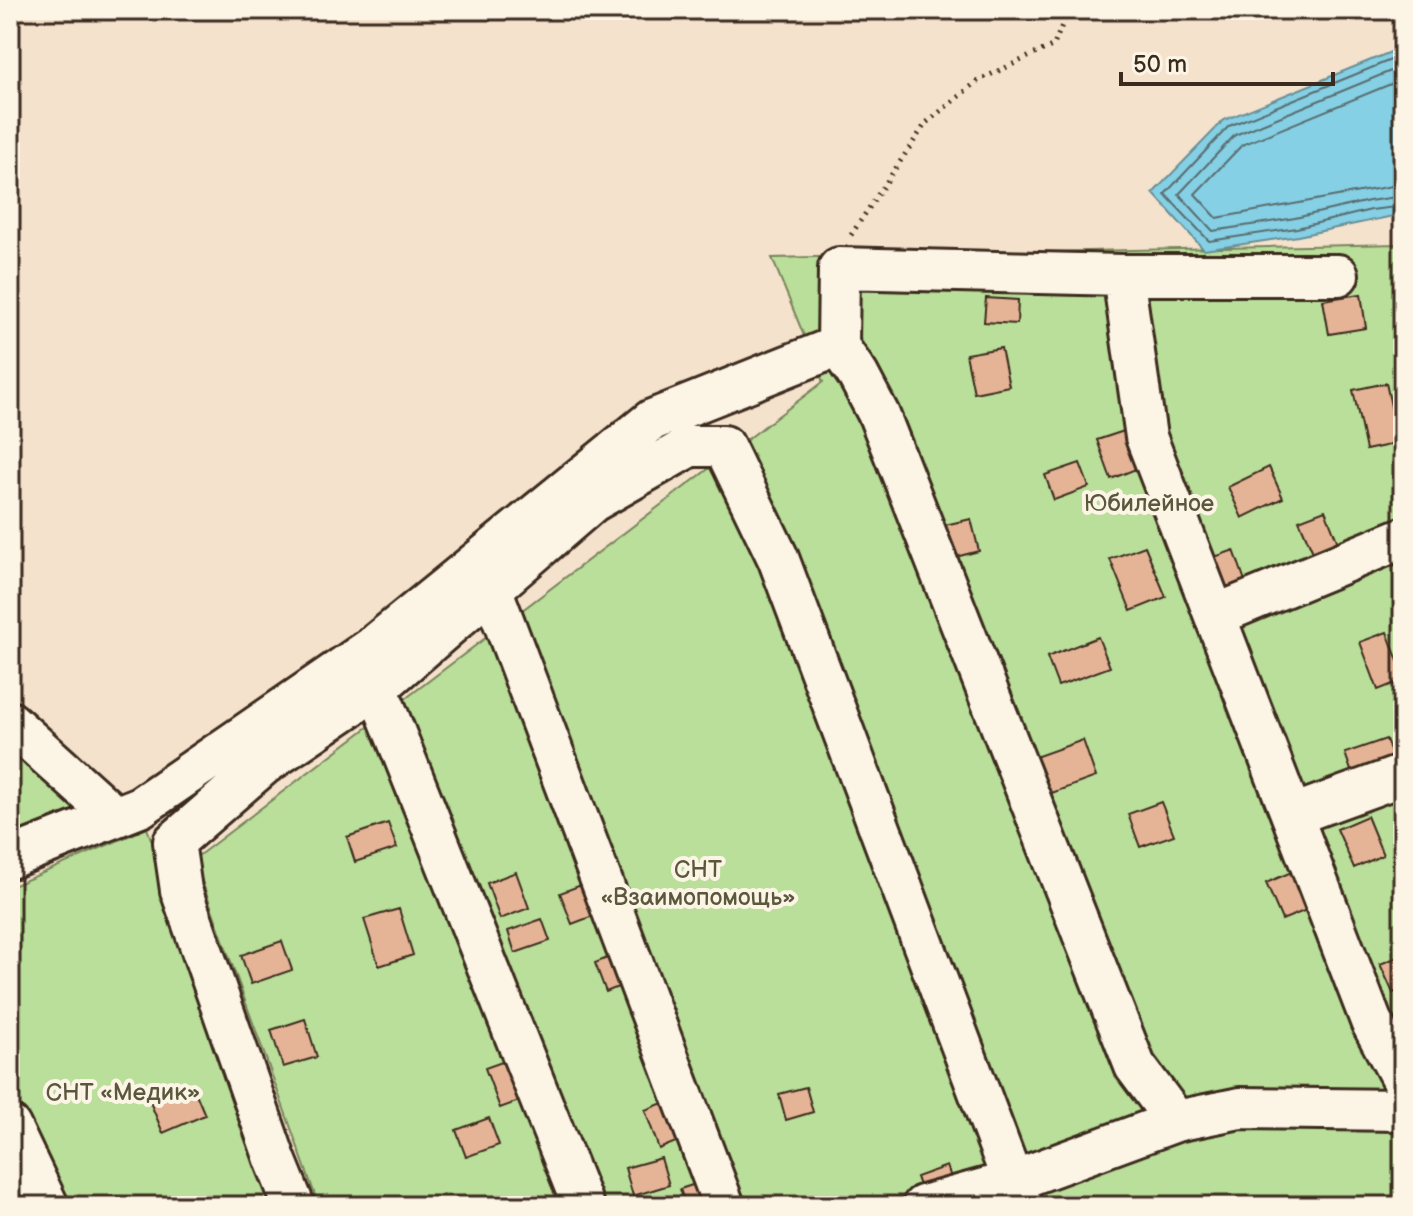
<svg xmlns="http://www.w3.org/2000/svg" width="1413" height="1216" viewBox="0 0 1413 1216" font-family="'Balsamiq Sans',sans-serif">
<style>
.green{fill:#b9df9a;stroke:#7a845c;stroke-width:2}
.water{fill:#85d0e5;stroke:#678e95;stroke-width:2}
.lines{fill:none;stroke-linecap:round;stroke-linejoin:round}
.shore{stroke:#596c6e;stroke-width:2}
.building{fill:#e5b496;stroke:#3b2a1e;stroke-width:2}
.minor-casing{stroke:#3b2a1e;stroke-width:46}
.path{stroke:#3b2a1e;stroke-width:5;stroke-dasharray:2 6;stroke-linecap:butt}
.minor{stroke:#fcf5e5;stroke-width:40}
.labels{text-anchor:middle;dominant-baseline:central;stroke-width:8;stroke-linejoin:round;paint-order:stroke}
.park-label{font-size:24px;fill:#5a573d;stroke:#fcf5e5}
</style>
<rect width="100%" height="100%" fill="#f5e2cd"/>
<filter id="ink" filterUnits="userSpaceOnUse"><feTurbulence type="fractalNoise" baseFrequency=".0125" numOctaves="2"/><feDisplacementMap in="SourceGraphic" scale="16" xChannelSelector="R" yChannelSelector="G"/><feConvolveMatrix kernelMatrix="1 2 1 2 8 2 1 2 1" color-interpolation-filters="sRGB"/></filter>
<g filter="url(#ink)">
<!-- green -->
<path class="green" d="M1399,244L1403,260V1206H319L194,859L823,382L772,258Z
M10,742L90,813L10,845Z
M147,828L284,1206H10V887Z"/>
<!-- water -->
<path class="water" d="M1403,47V214L1298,236L1204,250L1153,193L1224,120Z"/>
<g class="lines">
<!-- shore -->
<path class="shore" d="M1403,55L1229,126L1165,194L1209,241L1297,228L1371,210L1403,206
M1403,66L1235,135L1179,194L1213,231L1295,218L1369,201L1403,196
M1403,79L1242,145L1195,194L1217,218L1403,184"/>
</g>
<!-- building -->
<path class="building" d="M1361,294L1366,328L1329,334L1323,300Z
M986,298L1018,300L1017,324L984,322Z
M1001,348L1009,386L974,393L966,354Z
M1386,383L1399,443L1366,450L1353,390Z
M1127,430L1141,467L1111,479L1097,440Z
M1080,463L1089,487L1054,500L1045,475Z
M1269,467L1283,498L1242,518L1228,487Z
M1325,510L1340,548L1315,557L1299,520Z
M971,519L979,551L940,561L932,528Z
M1145,546L1166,597L1131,611L1110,559Z
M1234,550L1250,595L1221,604L1206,560Z
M1387,632L1403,674V680L1378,690L1360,642Z
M1098,637L1110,667L1058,686L1047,657Z
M1386,739L1397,770L1356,785L1345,753Z
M1083,740L1096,777L1049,794L1035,757Z
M1161,802L1174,835L1140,847L1128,814Z
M1367,816L1383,855L1354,868L1337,829Z
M388,823L397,848L355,862L347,837Z
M1303,867L1319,905L1282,920L1266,883Z
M516,872L529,908L500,919L487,883Z
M589,882L601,913L572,924L560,893Z
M399,909L413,955L379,966L364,919Z
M542,919L550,941L515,953L508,931Z
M282,941L292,970L251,984L241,955Z
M622,952L633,981L606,992L595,963Z
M1403,955V989L1393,993L1380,964Z
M305,1019L317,1057L283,1067L271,1030Z
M516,1057L530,1097L500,1108L485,1068Z
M192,1084L205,1115L163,1133L150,1102Z
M806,1087L813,1112L786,1120L779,1094Z
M678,1097L693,1135L659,1149L645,1110Z
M489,1118L499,1145L466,1157L456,1130Z
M661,1158L669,1185L633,1196L625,1168Z
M947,1166L955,1189L924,1200L916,1177Z
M708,1180L717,1206H686L680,1189Z"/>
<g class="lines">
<!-- minor casing -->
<g class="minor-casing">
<path id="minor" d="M1123,275L1146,437L1371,1021L1403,1081
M838,346L839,268L1123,275H1338
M491,588L724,1206
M1216,615L1403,538
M377,688L583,1206
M10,722L114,816
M1293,815L1403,775
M10,858L140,807L370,649L652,420L838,346L858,375L879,415L1135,1066L1176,1121L1240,1108L1403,1110
M10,1126L48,1206
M294,1206L275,1159L181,890L174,842L263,765L377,688L592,502L690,446H724L778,558L1022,1206
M923,1206L1013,1181L1176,1121"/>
</g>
<!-- path -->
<path class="path" d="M851,235L926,123L979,80L1054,45L1068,10"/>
<!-- minor -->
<use href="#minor" class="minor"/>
</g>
</g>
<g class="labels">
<!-- park labels -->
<g class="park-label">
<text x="1149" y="503">Юбилейное</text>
<text x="698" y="869">СНТ<tspan x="698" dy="28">«Взаимопомощь»</tspan></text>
<text x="123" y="1092">СНТ «Медик»</text>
</g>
</g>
<!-- margin -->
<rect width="1413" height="1216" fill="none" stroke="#fcf5e5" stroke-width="40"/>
<rect x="20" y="20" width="1373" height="1176" fill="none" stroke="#3b2a1e" stroke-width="3" filter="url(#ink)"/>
<!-- scale -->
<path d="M1121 72v12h212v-12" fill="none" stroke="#3b2a1e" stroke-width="4"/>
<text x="1133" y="72" font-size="24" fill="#3b2a1e" stroke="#fcf5e5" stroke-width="6" paint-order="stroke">50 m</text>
</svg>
